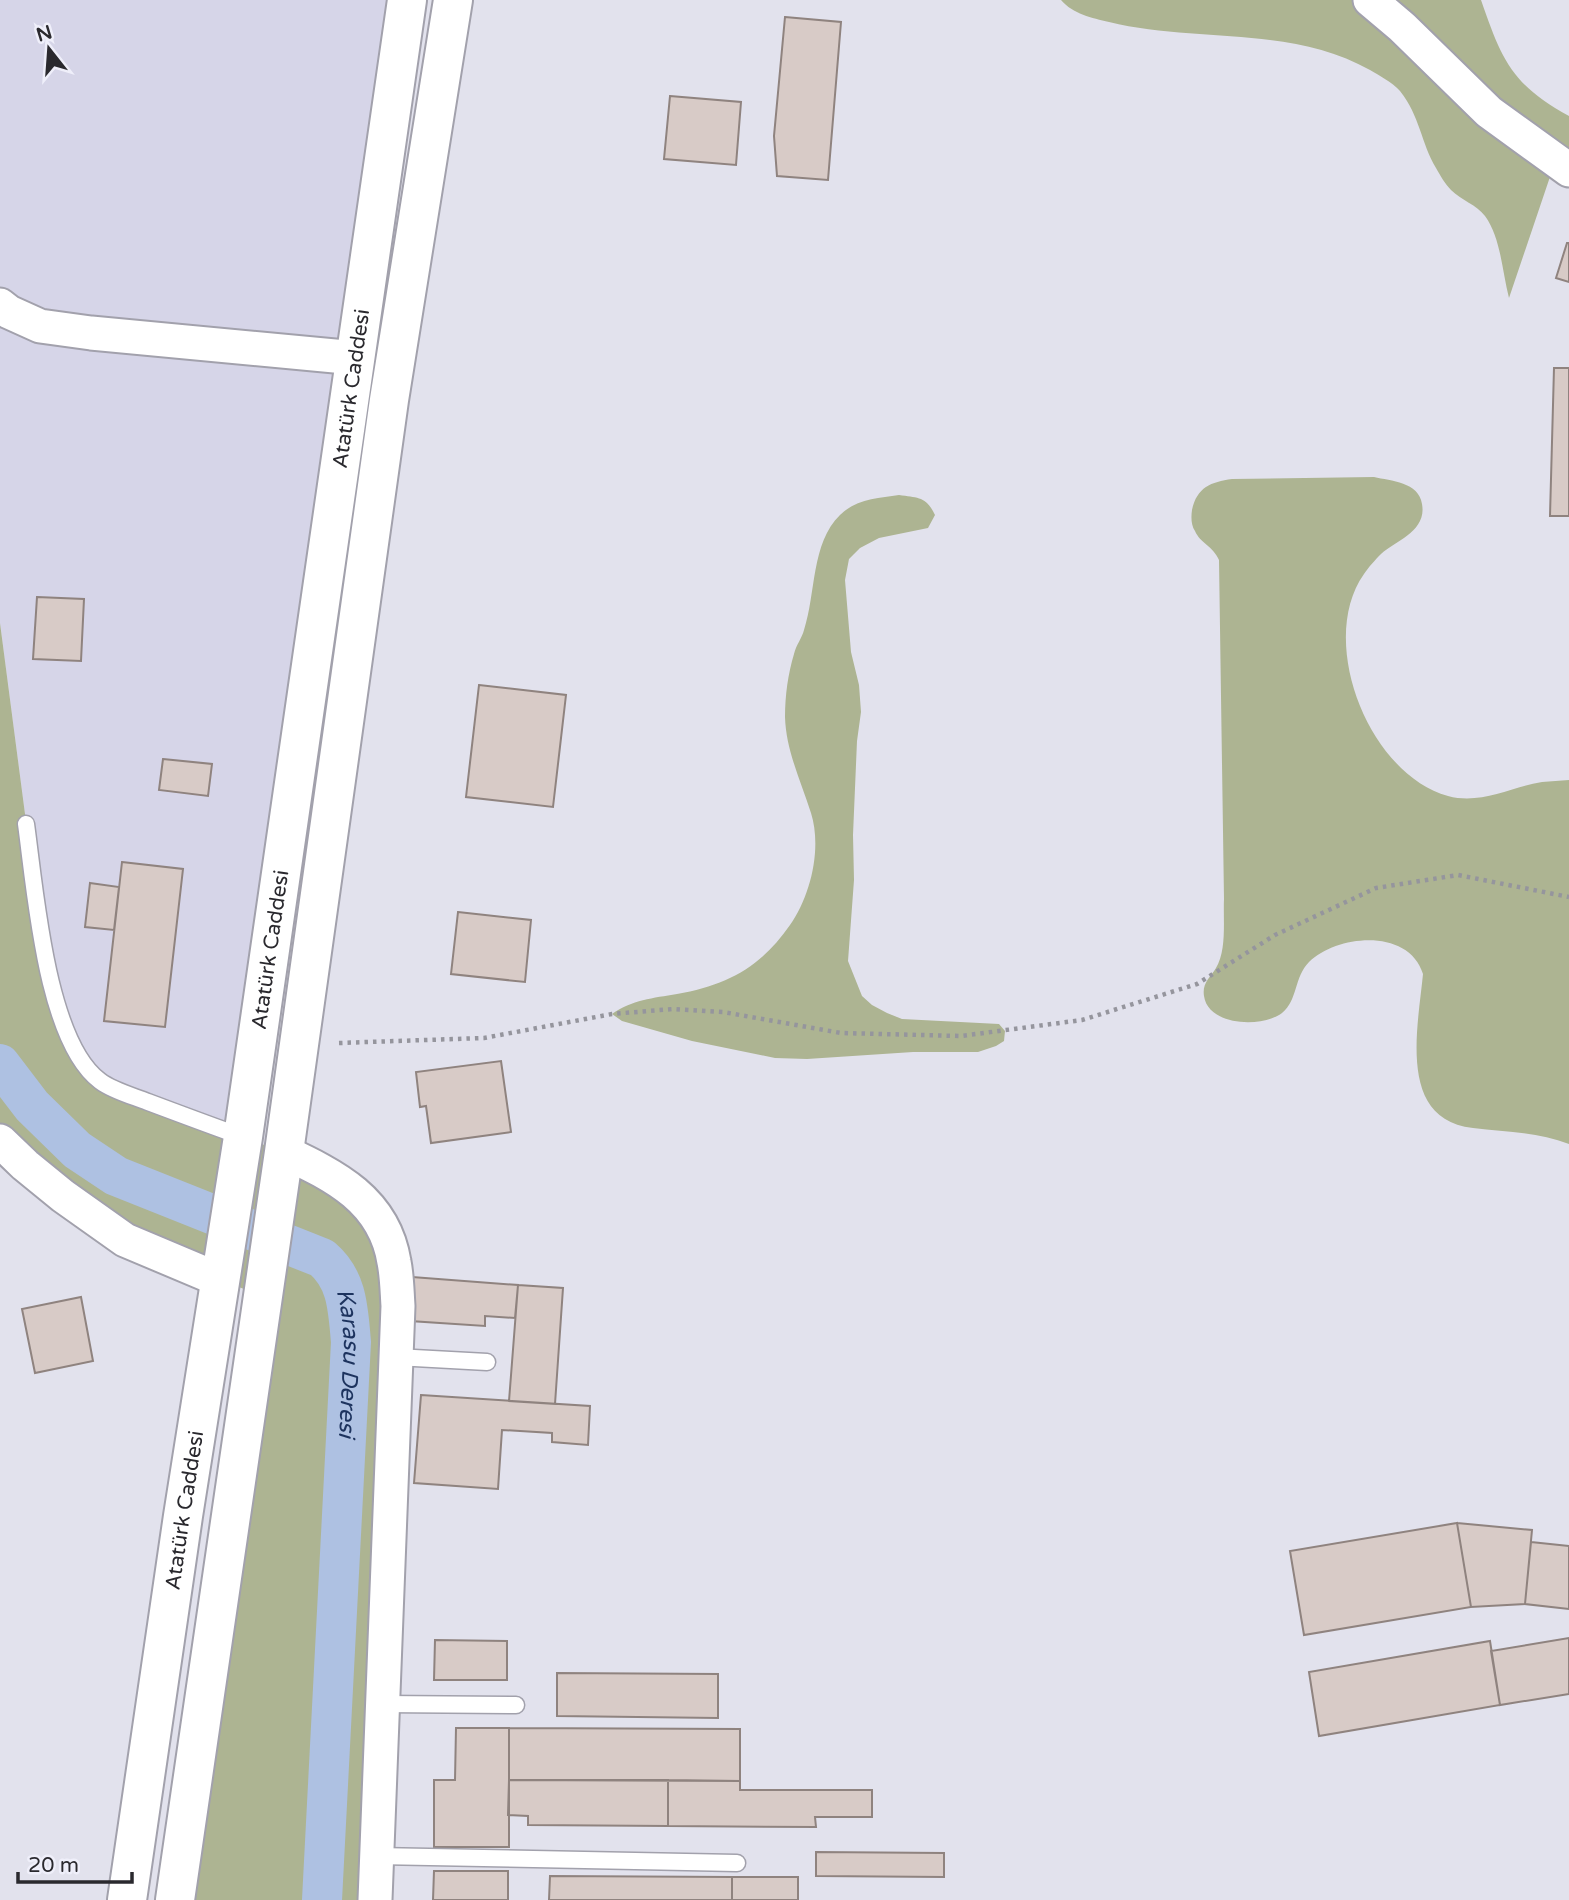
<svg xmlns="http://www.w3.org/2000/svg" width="1569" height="1900" viewBox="0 0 1569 1900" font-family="'Varela Round',sans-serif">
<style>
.built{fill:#d6d5e8}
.green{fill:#adb492}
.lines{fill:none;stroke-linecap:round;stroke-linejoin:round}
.canal{stroke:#aec1e2;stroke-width:40}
.building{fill:#d8cbc7;stroke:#8f837f;stroke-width:2}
.lane-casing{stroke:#a2a1ac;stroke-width:19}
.street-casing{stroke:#a2a1ac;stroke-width:37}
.highway-casing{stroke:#a2a1ac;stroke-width:42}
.path{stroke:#95959d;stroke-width:4.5;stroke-dasharray:3.5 5;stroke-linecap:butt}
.lane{stroke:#fff;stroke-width:16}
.street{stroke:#fff;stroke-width:33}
.highway{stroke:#fff;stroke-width:38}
.labels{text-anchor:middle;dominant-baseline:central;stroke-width:7;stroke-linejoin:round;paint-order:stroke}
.street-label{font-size:21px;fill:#2a292e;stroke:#efeffa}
.water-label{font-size:23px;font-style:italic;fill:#1d335e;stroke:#efeffa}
</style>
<rect width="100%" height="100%" fill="#e2e2ed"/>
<!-- built -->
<path class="built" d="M0,0H407L243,1137L123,1093L71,1043L36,898L0,623Z"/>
<!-- green -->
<path class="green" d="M1061,0H1481C1502,60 1511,84 1569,116V170L1555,162L1509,298C1502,271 1501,238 1485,216C1477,205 1461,200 1451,190C1445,184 1440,175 1436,168C1421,143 1420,116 1400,91C1392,82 1380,76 1370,70C1291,25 1193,43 1109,22C1092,18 1073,14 1061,0Z
M1374,477C1391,481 1419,482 1422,504C1427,531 1397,540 1381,554C1375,560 1368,568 1364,574C1316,642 1370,775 1448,796C1481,805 1511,787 1542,782C1551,781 1560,781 1569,780V1144C1538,1132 1506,1132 1473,1128C1397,1120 1418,1027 1423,974C1409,928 1338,934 1309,962C1294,977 1298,1000 1282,1013C1262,1028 1208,1026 1204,996C1202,983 1210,978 1216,968C1227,950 1223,919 1224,899L1219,560C1213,546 1200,543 1195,531C1191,525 1191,517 1192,510C1197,487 1211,482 1232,479Z
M899,495C918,498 926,496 935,515L928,528L879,538L860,548L849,559L845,580L851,652L859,685L861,712L857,741L853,835L854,880L848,961L862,996L872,1005L887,1013L902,1019L999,1024L1005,1031L1004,1041L996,1046L978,1052H913L807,1059L775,1058L692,1041L622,1021L612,1014C632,1000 653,998 677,994C727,985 761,967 790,925C811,895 822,848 811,813C801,781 786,751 785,717C785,695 788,674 794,654C796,645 802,638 804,630C816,594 811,543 840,515C856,499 878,498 899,495Z
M0,623L36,898L48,968L87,1068L190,1118L284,1152L390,1245L375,1900H175L263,1297L125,1240L0,1141Z"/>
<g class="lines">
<!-- canal -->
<path class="canal" id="s1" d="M0,1064L32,1106L77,1150L116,1176L322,1258C348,1280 348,1310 351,1342L322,1900"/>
</g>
<!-- building -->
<path class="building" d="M785,17L841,22L828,180L777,176L774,136Z
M670,96L741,102L736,165L664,159Z
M1567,243H1569V282L1556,278Z
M1554,368H1569V516H1550Z
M37,597L84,599L81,661L33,659Z
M479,685L566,695L553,807L466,797Z
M163,759L212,764L208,796L159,790Z
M122,862L183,869L165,1027L104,1021Z
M90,883L119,887L114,930L85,927Z
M458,912L531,920L525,982L451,974Z
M501,1061L511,1132L431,1143L426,1106L420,1107L416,1072Z
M412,1277L518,1285L515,1318L485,1316V1326L410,1321Z
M518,1285L563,1288L555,1404L509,1401Z
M81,1297L93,1361L35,1373L22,1309Z
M421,1395L590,1406L588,1445L552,1442V1433L502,1430L498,1489L414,1483Z
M1457,1523L1532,1530L1525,1604L1471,1607Z
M1457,1523L1471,1607L1304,1635L1290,1551Z
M1531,1542L1569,1546V1609L1525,1604Z
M1569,1638V1694L1500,1705L1491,1651Z
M435,1640L507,1641V1680H434Z
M1490,1641L1500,1705L1319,1736L1309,1672Z
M557,1673L718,1674V1718L557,1716Z
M456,1728H509V1847H434V1780H455Z
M509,1728L740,1729V1781L509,1780Z
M509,1780H668V1826L528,1825V1816L508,1815Z
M668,1780L740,1781V1790H872V1817H815L816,1827L668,1826Z
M816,1852L944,1853V1877L816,1876Z
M434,1871H508V1900H433Z
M550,1876L732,1877V1900H549Z
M732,1877H798V1900H732Z"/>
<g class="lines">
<!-- lane casing -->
<g class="lane-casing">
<path id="lane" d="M26,824C35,888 46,1041 100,1081C113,1091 133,1096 148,1102C180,1114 212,1126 243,1137
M396,1357L487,1362
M382,1704L516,1705
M376,1856L737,1863"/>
</g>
<!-- street casing -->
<g class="street-casing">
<path id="street" d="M1370,0L1402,27L1489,112L1569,170
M0,305L9,312L40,326L91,333L356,358
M0,1141L25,1165L63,1196L125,1240L220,1280
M284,1152C335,1176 384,1200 394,1262C397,1277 397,1292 398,1306L375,1900"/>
</g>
<!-- highway casing -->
<g class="highway-casing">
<g id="highway">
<path id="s2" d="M127,1900L183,1516L243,1137L407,0"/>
<path d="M175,1900L284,1152L389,400L453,0"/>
</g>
</g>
<!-- path -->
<path class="path" d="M339,1043L484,1038L612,1014L673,1009L723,1012L841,1033L961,1036L1082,1020L1197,984L1275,935L1376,888L1458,875L1569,897"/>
<!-- lane -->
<use href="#lane" class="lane"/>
<!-- street -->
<use href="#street" class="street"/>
<!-- highway -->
<use href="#highway" class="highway"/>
</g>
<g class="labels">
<!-- street labels -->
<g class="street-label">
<text stroke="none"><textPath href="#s2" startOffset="1528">Atatürk Caddesi</textPath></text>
<text stroke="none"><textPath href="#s2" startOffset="961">Atatürk Caddesi</textPath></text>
<text stroke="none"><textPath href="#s2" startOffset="394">Atatürk Caddesi</textPath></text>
</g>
<!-- water labels -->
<g class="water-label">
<text stroke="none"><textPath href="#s1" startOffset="497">Karasu Deresi</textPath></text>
</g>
</g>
<!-- north arrow -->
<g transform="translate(49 49) rotate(343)" stroke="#efeffa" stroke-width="5" paint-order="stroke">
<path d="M0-5L12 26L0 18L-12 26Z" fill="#2a292e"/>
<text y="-10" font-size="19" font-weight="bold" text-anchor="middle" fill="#2a292e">N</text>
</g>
<!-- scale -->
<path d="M18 1872v10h114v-10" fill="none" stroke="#2a292e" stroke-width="3.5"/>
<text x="28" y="1872" font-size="21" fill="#2a292e" stroke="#efeffa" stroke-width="5" paint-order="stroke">20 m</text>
</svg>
